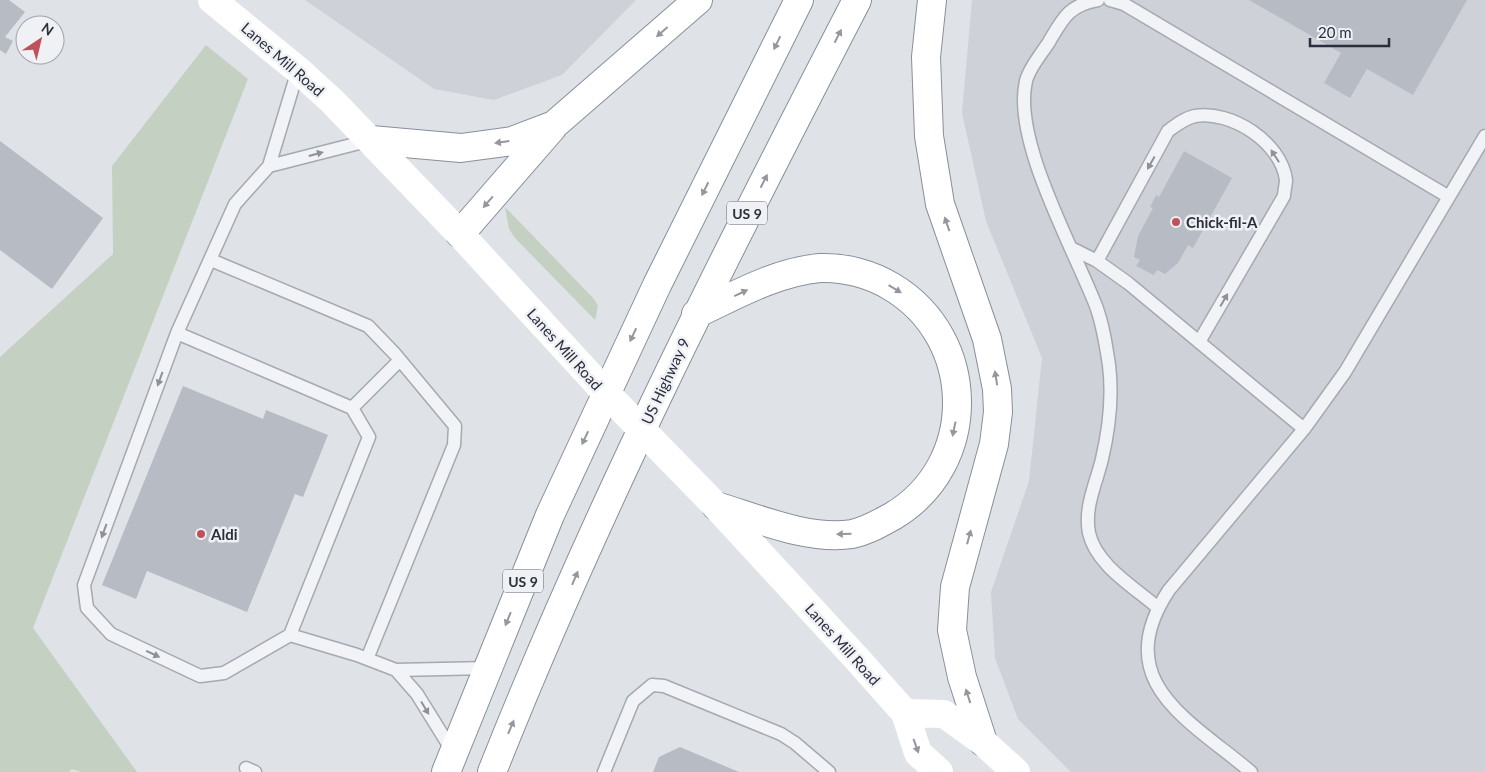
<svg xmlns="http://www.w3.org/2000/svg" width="1485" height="772" viewBox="0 0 1485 772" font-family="Lato,sans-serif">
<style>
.built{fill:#ced1d8}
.green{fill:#c4d0c1}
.building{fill:#b7bbc3}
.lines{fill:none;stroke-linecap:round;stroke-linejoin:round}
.lane-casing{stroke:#a5a9b0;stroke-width:15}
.highway-casing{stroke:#888f9c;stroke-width:30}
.lane{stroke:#f2f3f6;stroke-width:12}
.secondary{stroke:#fff;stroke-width:28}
.highway{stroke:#fff;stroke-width:28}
.oneway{fill:#94979e}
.oneway2{fill:#8e9199}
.poi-dot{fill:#bf515a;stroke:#eff1f5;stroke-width:2}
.labels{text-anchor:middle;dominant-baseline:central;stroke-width:5;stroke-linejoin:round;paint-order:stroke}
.shield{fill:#eff1f5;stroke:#656974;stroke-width:1}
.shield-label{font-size:14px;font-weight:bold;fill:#2a2f3c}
.street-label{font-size:15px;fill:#2a2f3c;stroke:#eff1f5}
.poi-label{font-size:15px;font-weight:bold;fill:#2a2f3c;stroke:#eff1f5;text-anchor:start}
</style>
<rect width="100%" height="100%" fill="#dfe2e7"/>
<!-- built -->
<path class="built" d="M305,0H636L562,75L494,100L434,89Z
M972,0H1485V772H1071L1018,719L995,658L991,592L1029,481L1042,358L986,221L962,113Z"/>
<!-- green -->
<path class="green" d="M206,45L248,79L33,628L137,772H81L72,769L69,772H0V357L113,254L112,166Z
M505,207L594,299L598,306L595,320L515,238L509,229Z"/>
<!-- building -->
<path class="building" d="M0,0H9L25,12L5,37L13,41L6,54L0,50Z
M1249,0H1467L1413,95L1367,69L1350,98L1324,83L1341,53Z
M0,141L103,218L52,289L0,250Z
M1184,151L1232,178L1193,248L1188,245L1178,263L1165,274L1157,270L1154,275L1136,266L1140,260L1134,257L1138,236L1153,208L1150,207L1156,195L1159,197Z
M183,386L263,419L266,410L328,435L303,497L295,494L247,612L147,571L136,599L102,585Z
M680,747L739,772H653L659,757Z"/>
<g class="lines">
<!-- lane casing -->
<g class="lane-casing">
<path id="lane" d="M1098,0C1069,5 1063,18 1049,42C1042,53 1029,68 1026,81C1012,140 1074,249 1096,306C1103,325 1106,345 1109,365C1113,397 1109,429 1102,459C1096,484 1084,507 1089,533C1096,565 1134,587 1157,607
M1110,0L1124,4L1449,197
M269,166L371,140
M1071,248L1097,261L1128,283L1304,429
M211,260L368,326L395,354L455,426L454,445L367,659
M1097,261L1168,131C1176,125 1185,118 1195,116C1231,110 1281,142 1286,180C1286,185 1284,191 1284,196L1199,342
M177,333L352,408L369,437L290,635L224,673L200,676L111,634L87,608L84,585L177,333L235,204L269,166L298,70
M352,408L400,360
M290,635L357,655L396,670L488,668
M396,670L417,694L453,752
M246,768L255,772
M604,772L633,701L652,685L664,686L781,734L795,743L829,772
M1251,772C1188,719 1109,681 1169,590L1304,429L1345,372L1485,136"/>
</g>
<!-- highway casing -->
<g class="highway-casing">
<path id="highway" d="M932,0L926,57L929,136L940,204L987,339L997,389L998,412L994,444L955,587L952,630L962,677L983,742
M371,140L461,148L512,141L554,125L698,0
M460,234L552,128
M696,314C736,295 776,272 820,268C844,267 871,274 892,287C977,338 980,464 893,516C880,523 867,531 852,534C810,541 756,518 716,506
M446,772L550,515L657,285L799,0
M492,772C597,507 726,253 857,0"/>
</g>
<!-- lane -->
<use href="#lane" class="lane"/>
<!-- secondary -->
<path class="secondary" d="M212,0L298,70L332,101L460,234L606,393L716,506L858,660L905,713L918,753L939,772
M905,713L944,714L983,742L1016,772"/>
<!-- highway -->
<use href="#highway" class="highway"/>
</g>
<!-- one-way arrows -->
<defs><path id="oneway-solid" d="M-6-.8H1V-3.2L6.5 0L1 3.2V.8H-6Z" transform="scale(1.25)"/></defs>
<g class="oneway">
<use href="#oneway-solid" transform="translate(662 32) rotate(139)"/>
<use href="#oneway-solid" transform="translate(838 36) rotate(-63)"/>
<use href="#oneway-solid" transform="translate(777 43) rotate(116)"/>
<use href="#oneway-solid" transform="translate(502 142) rotate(172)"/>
<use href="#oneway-solid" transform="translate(764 181) rotate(-63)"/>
<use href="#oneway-solid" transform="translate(705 189) rotate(116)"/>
<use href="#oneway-solid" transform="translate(488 202) rotate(131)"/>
<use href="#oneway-solid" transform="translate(947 224) rotate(-109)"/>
<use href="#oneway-solid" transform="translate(895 289) rotate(31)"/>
<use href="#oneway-solid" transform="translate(741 293) rotate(-25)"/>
<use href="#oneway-solid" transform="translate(633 335) rotate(115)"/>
<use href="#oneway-solid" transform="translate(996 378) rotate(-99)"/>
<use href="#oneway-solid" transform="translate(954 429) rotate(102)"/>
<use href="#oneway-solid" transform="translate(585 438) rotate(115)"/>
<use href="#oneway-solid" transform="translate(844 534) rotate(178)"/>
<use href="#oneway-solid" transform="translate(969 537) rotate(-75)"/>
<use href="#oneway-solid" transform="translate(575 578) rotate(-67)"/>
<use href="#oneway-solid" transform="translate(508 619) rotate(112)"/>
<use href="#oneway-solid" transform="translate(968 696) rotate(-108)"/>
<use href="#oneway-solid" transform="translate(511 727) rotate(-67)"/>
<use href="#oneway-solid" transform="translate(916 746) rotate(70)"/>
</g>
<g class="oneway2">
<use href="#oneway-solid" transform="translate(316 154) rotate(-15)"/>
<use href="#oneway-solid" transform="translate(1275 156) rotate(-123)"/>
<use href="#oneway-solid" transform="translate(1151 163) rotate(119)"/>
<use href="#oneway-solid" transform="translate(1224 300) rotate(-60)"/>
<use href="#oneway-solid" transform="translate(160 379) rotate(110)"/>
<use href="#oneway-solid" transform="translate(104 531) rotate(110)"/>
<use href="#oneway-solid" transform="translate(153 654) rotate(25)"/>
<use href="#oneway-solid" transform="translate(425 708) rotate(59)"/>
</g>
<!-- markers -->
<g class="poi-dot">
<circle cx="1176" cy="222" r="5"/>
<circle cx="201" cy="534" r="5"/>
</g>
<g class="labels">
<!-- shield labels -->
<g class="shield">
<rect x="727" y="201.5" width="40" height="23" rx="4"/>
<rect x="503" y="569.5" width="40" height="23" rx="4"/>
</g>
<g class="shield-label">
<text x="747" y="213">US 9</text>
<text x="523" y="581">US 9</text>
</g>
<!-- street labels -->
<g class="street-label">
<text transform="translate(283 59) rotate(41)">Lanes Mill Road</text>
<text transform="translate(565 349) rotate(48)">Lanes Mill Road</text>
<text transform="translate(665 381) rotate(-65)">US Highway 9</text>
<text transform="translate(843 644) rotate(48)">Lanes Mill Road</text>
</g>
<!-- poi labels -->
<g class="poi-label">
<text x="1186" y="222">Chick-fil-A</text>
<text x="211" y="534">Aldi</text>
</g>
</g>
<!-- north arrow -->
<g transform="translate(40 40) rotate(35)"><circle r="24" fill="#eff1f5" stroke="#a0a3ab"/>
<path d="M0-4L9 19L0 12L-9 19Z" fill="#bf515a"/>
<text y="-8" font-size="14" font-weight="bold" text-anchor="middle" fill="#2a2f3c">N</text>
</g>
<!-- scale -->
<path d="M1310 38v8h79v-8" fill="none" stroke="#2a2f3c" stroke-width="2.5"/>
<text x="1318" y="38" font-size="15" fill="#2a2f3c" stroke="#eff1f5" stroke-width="4" paint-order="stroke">20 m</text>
</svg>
